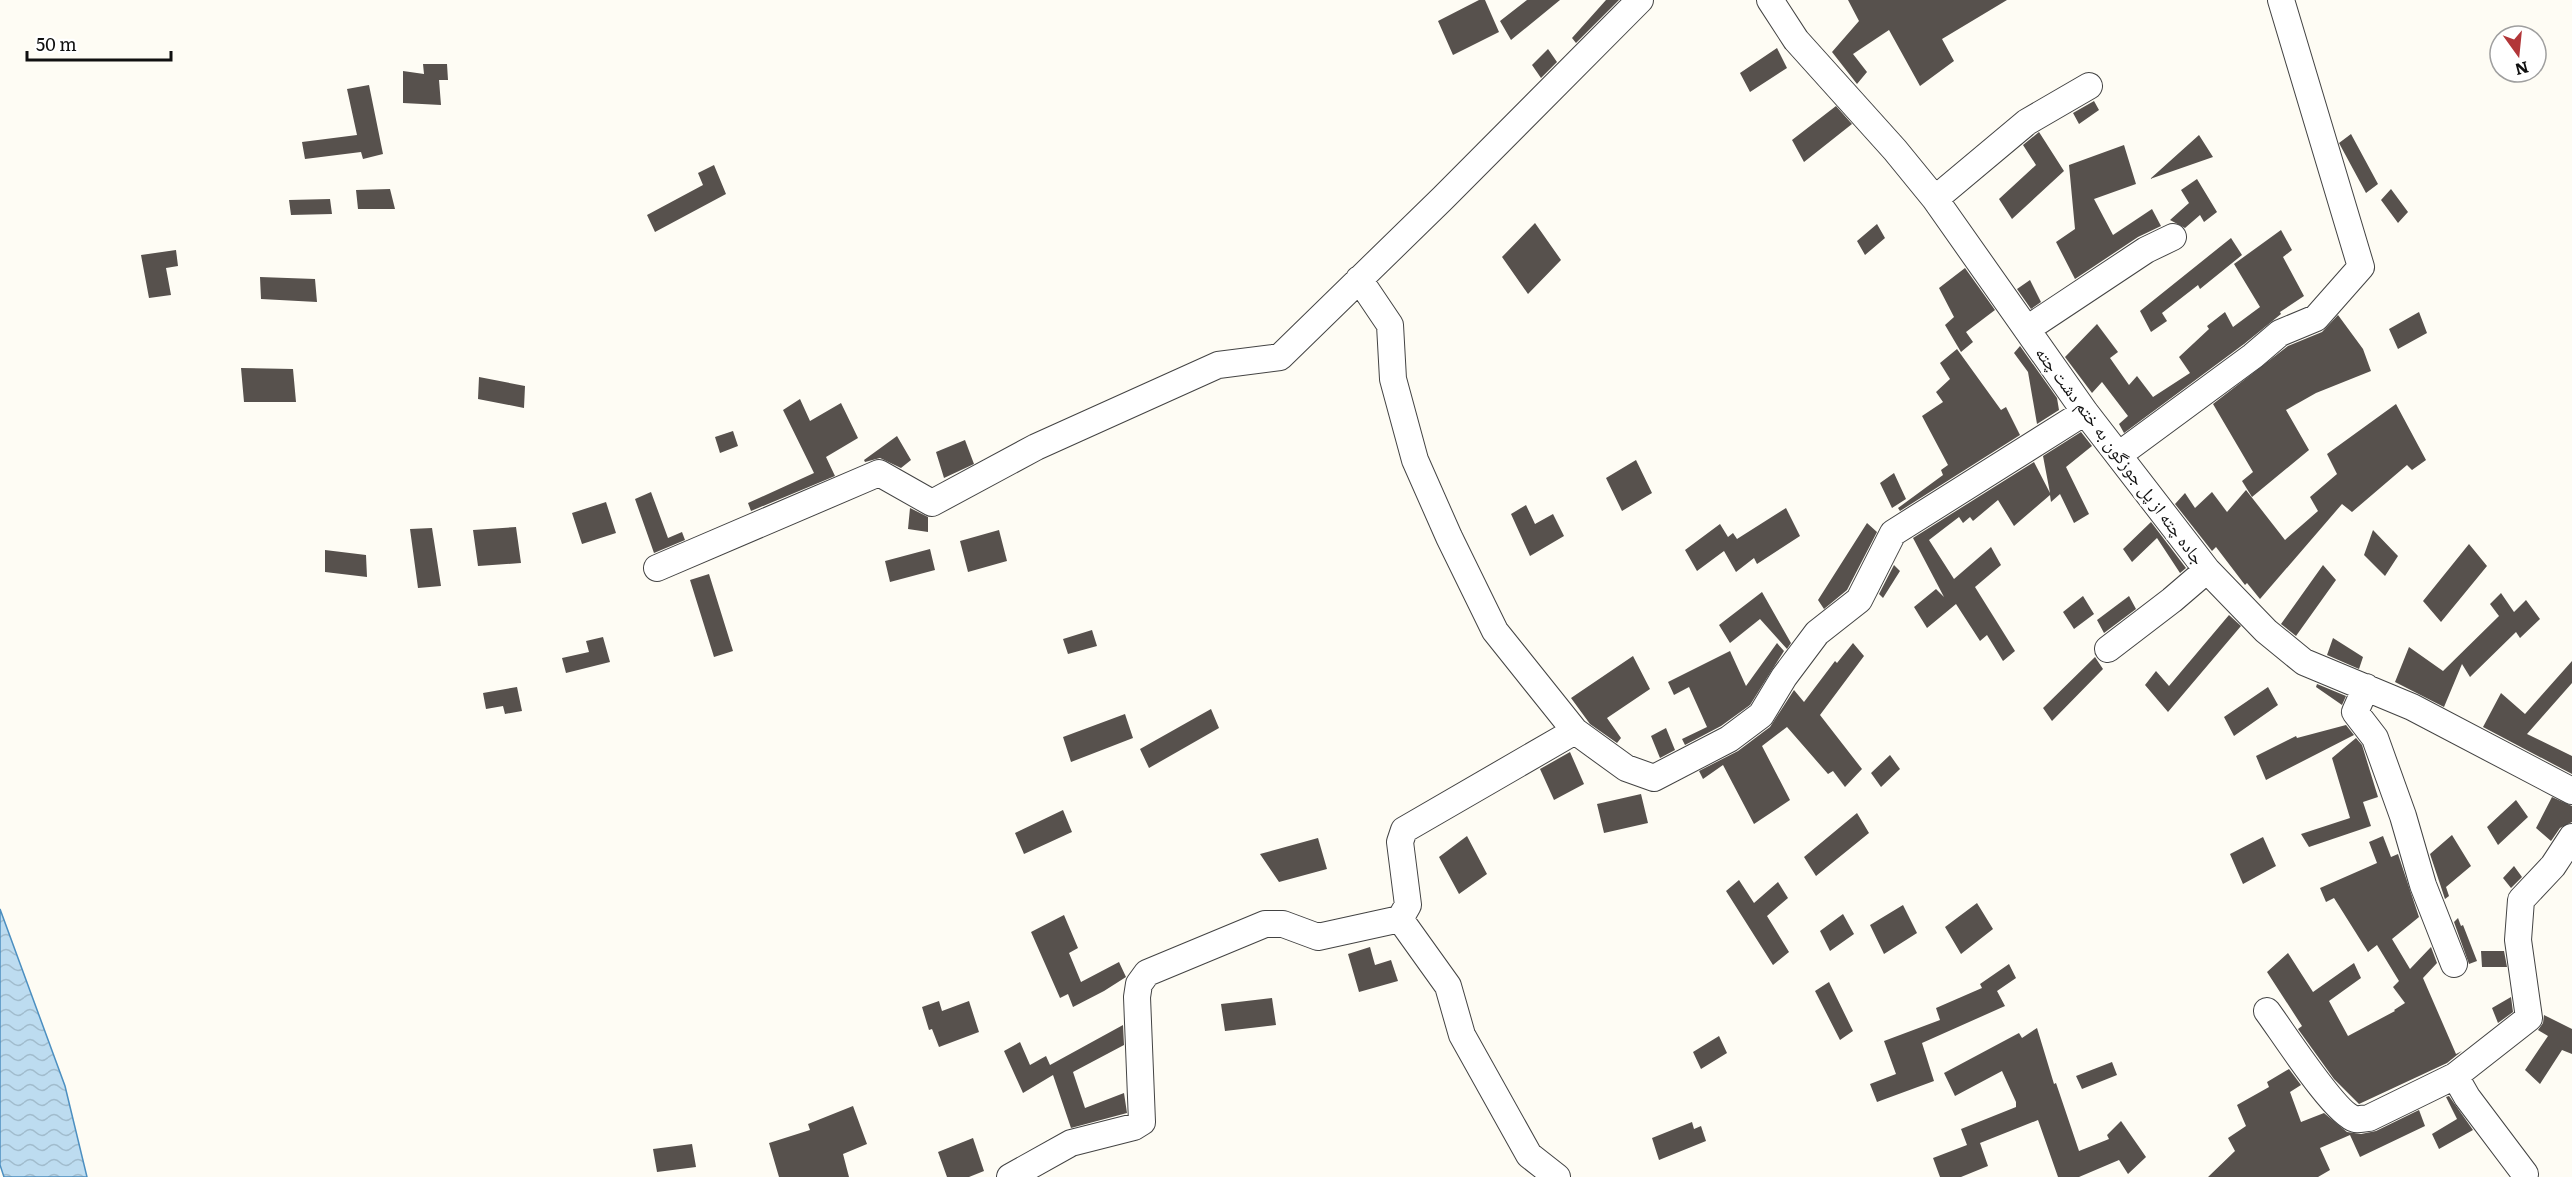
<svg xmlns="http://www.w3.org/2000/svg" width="2572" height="1177" viewBox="0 0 2572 1177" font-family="Literata,'Noto Naskh Arabic',serif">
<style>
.water{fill:url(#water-waves);stroke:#4c8fc0;stroke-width:1.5}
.building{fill:#57514d}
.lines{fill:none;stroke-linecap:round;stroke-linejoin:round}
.minor-casing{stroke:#434343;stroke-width:28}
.minor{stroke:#fff;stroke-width:26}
.labels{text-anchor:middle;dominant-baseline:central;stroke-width:6;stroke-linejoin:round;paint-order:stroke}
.street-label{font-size:18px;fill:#101010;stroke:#fff}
</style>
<defs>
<pattern id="water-waves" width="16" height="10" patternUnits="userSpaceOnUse" patternTransform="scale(1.5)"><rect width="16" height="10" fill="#bddcf0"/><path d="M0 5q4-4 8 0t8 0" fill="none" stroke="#a1bccd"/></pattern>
</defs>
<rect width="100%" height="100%" fill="#fefcf4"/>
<!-- water -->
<path class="water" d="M0,909L65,1086L87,1177H4L0,1165Z"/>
<!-- building -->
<path class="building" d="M1479,0H1485L1499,32L1453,55L1438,21Z
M1527,0H1560L1511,40L1500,21Z
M1606,0H1619L1576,43L1572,38Z
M1848,0H2007L1942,39L1954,61L1920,86L1889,30L1853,54L1867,72L1857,84L1832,52L1859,21Z
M1777,48L1787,68L1750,92L1740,73Z
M1548,49L1557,62L1541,78L1532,65Z
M423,64H447L448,80H439L441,105L403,103V71L424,74Z
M369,85L383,154L363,159L361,152L305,159L302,142L357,135L347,89Z
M2094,101L2099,110L2079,124L2073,113Z
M1836,106L1852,124L1804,162L1792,140Z
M2039,132L2064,171L2012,219L1999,199L2036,165L2023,145Z
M2351,134L2378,184L2366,193L2339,143Z
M2199,135L2213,157L2150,179Z
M2124,145L2136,184L2094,199L2113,235L2152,209L2161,226L2138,237L2075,279L2056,242L2075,229L2069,165Z
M714,165L726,194L655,232L647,215L703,185L698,173Z
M2197,179L2217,212L2204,222L2200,215L2185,228L2170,220L2189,203L2181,190Z
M390,189L395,209H358L356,190Z
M2391,189L2408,212L2398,223L2381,200Z
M330,199L332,214L291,215L289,200Z
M1535,223L1561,260L1528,294L1502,257Z
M1877,224L1885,238L1865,255L1857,241Z
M2281,230L2292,250L2283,257L2304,296L2280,312L2281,314L2244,344L2124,433L2119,424L2128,416L2102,382L2092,393L2065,357L2097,324L2118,352L2110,358L2129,385L2137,376L2153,397L2190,373L2179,357L2209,329L2207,326L2225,312L2233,327L2260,307L2234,264Z
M2231,238L2242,255L2200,289L2198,285L2162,313L2167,321L2151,332L2140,311Z
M176,250L178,266L166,268L171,295L149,298L141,255Z
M1965,268L1995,310L1966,332L1973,342L1961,352L1945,325L1954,317L1939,288Z
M260,277L315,279L317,302L261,299Z
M2030,280L2041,302L2031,309L2017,289Z
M2419,312L2427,333L2398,349L2389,329Z
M2338,315L2363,349L2371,371L2316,393L2286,410L2309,450L2252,497L2242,481L2253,472L2213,404L2288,346L2322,332Z
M2020,346L2057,398L2059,410L2037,424L2028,372L2014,353Z
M1957,349L2001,410L2006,407L2020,435L1900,511L1898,508L1943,475L1941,470L1948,465L1922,416L1943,402L1936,392L1950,379L1940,363Z
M241,368L293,369L296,402H244Z
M479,377L525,386L524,408L478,399Z
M800,399L810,421L841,403L858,438L826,457L835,476L751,511L748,503L814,473L783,410Z
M2396,404L2426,460L2412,470L2407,465L2352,512L2342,504L2260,599L2247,583L2245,585L2216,547L2212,551L2175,504L2185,493L2195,508L2212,492L2227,512L2246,490L2285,540L2318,511L2310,497L2337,474L2327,454Z
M733,431L738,446L720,453L715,437Z
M2081,432L2092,446L2066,467L2089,514L2074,523L2060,494L2051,502L2050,495L2014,526L1998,500L1973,521L1970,517L1963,523L1959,517L1929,540L1954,579L1991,547L2001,565L1975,587L2015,651L2003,661L1987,635L1980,641L1956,604L1927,628L1914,607L1936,589L1944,597L1913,538L2034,462L2050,493L2043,456Z
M897,436L911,460L901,468L880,458L865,462L864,460Z
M965,440L974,464L944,478L936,452Z
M1636,460L1652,493L1622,511L1606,478Z
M1894,473L1906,499L1892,508L1880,483Z
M651,492L668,538L682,532L685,540L654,553L635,499Z
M606,502L616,533L582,544L572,513Z
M1526,505L1535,524L1553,514L1564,536L1530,556L1511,514Z
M910,508L928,517V532L908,529Z
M1786,508L1800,536L1757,564L1754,558L1736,572L1724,551L1697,571L1685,550L1720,524L1728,537L1733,533L1737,539Z
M2151,522L2186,568L2180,573L2157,538L2132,562L2123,549Z
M1867,523L1877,532L1847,590L1824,609L1818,600Z
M516,527L521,563L478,566L473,530Z
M432,528L441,586L418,588L410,529Z
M999,530L1007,561L968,572L960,541Z
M2373,530L2398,556L2385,576L2364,555Z
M2469,544L2487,566L2441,622L2423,601Z
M930,549L935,570L890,582L885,561Z
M325,550L366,555L367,577L325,572Z
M1894,565L1900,571L1883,598L1879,594Z
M2323,565L2336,580L2296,636L2281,624Z
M709,574L733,651L714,657L690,580Z
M1762,592L1791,643L1787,649L1760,619L1730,643L1719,625Z
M2501,593L2514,612L2526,600L2540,619L2520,638L2516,632L2470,677L2462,664L2444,707L2395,682L2409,647L2443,671L2499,616L2490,604Z
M2083,596L2094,614L2074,629L2063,612Z
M2129,596L2136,609L2104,633L2097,620Z
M2229,615L2241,626L2168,712L2145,685L2156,671L2169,686Z
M1092,630L1097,646L1068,654L1063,639Z
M603,637L610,662L566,673L562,658L589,652L586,641Z
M2333,638L2363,657L2359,669L2327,655Z
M1777,643L1784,651L1750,705L1721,726L1685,745L1682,739L1707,727L1689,687L1674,695L1668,682L1730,651L1746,686Z
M1853,643L1864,656L1820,715L1862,769L1845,787L1833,771L1828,774L1787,727L1762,746L1790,800L1754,824L1723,765L1703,779L1699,771L1738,751L1770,727L1794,690L1804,702L1835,661L1837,663Z
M1633,656L1650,689L1607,718L1621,738L1617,743L1590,724L1571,698Z
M2095,657L2103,669L2052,721L2043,708Z
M2572,661V683L2527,734L2572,756V774L2483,727L2501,693L2525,714Z
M2317,684L2346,696L2342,705L2316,687Z
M517,687L522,711L505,714L503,706L486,709L483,693Z
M2268,687L2278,705L2234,736L2224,717Z
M1211,709L1219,728L1149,768L1140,749Z
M1125,714L1133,738L1071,762L1063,737Z
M2346,725L2354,735L2266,780L2256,756L2296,736L2297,738Z
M1666,728L1675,750L1660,758L1651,736Z
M2356,738L2362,745L2378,797L2363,802L2371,826L2309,847L2301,834L2350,818L2332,758Z
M1570,752L1584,784L1554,800L1540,769Z
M1890,755L1900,769L1881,787L1871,773Z
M1641,794L1648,823L1604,833L1597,804Z
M2552,797L2572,806V822L2560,828L2551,841L2536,828Z
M2516,800L2528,817L2498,845L2487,827Z
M1063,810L1072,832L1024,854L1015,833Z
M1857,813L1869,833L1816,876L1804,857Z
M2452,835L2471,866L2446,887L2449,896L2445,899L2430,854Z
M1467,836L1487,874L1459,894L1439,857Z
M2383,836L2391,857L2398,854L2419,917L2392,939L2410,969L2431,947L2437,963L2423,978L2456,1054L2462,1051L2447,1063L2359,1104L2334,1079L2298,1029L2302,1026L2267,972L2288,953L2313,992L2354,963L2361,978L2329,1001L2348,1036L2395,1011L2394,1010L2405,1003L2393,987L2399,981L2377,945L2368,952L2334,898L2326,902L2320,888L2377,863L2369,842Z
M2263,837L2276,866L2243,884L2230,854Z
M1318,838L1327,869L1279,882L1260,854Z
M2514,866L2522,877L2511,888L2503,878Z
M1739,880L1754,903L1778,882L1788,898L1767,916L1789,952L1773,965L1726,891Z
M1977,903L1993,929L1961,954L1945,927Z
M1903,905L1917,933L1884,954L1870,925Z
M1843,914L1854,934L1830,951L1820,931Z
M1064,915L1078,948L1069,953L1081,982L1119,962L1126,977L1104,991L1073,1007L1068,994L1060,998L1031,932Z
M2458,918L2461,926L2463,925L2477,961L2469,964L2454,922Z
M1370,947L1375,965L1391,960L1398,981L1359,992L1348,954Z
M2481,951H2504L2507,967H2482Z
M2009,964L2016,978L1997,991L2005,1006L1922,1043L1934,1081L1877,1102L1870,1084L1896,1074L1884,1041L1940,1020L1936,1008L1982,988L1980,984Z
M1829,982L1853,1031L1840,1040L1815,991Z
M2511,997L2513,1012L2498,1023L2492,1008Z
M1272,998L1276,1025L1225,1031L1221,1004Z
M939,1001L942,1011L969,1001L979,1032L939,1047L932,1029L929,1030L922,1007Z
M2544,1015L2572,1029V1054L2562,1050L2540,1084L2525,1070L2548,1036L2538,1030L2543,1023Z
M1123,1025L1124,1045L1073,1072L1085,1108L1124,1093L1127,1113L1071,1128L1053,1075L1023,1093L1004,1051L1020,1042L1030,1065L1046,1056L1050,1065Z
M2037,1028L2054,1084L2056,1083L2079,1151L2109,1139L2107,1135L2121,1121L2146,1157L2128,1174L2119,1160L2079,1177H2058L2038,1120L1980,1143L1988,1166L1961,1177H1940L1933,1158L1967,1145L1961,1129L2016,1107V1102L2002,1071L1955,1096L1944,1073L2019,1033L2022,1038Z
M1719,1036L1727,1053L1701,1069L1693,1052Z
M2112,1062L2117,1075L2082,1089L2076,1076Z
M2289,1069L2301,1085L2290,1092L2301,1122L2324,1113L2347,1132L2361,1134L2376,1131L2419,1110L2425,1126L2360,1157L2350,1135L2320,1148L2330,1170L2318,1177H2208L2235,1151L2228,1138L2246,1126L2237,1105L2269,1087L2267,1082Z
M2449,1096L2473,1130L2439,1149L2432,1134L2457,1119L2446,1097Z
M853,1106L867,1144L843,1154L849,1177H779L769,1143L810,1130L808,1124Z
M1692,1122L1694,1129L1701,1126L1706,1141L1659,1160L1652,1138Z
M973,1138L984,1171L969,1177H947L938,1152Z
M692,1144L696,1167L657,1172L653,1149Z"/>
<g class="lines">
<!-- minor casing -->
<g class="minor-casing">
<path id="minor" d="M1770,0L1796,40L1895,150L1935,199L2085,412L2207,570L2266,631L2304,662L2412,707L2572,791
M1935,199L2027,122L2089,86
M1359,279L1390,325L1393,379L1415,460L1449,537L1495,631L1575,731L1626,768L1654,778L1729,739L1761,715L1784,677L1817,633L1859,600L1893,533L2085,412
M2027,329L2146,250L2173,237
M2120,454L2253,356L2280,333L2316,318L2361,267L2281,0
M657,568L879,473L932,503L1036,447L1218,365L1280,357L1443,198L1640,0
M2108,649L2172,600L2207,570
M2366,687L2355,712L2375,738L2403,816L2423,885L2454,964
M1400,919L1448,986L1462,1035L1529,1155L1557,1177
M2267,1011C2282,1031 2335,1114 2355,1119C2358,1120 2365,1118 2369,1118L2455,1076L2529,1018L2518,940L2521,900L2553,866L2572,837
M2455,1076L2467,1097L2525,1174
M1010,1177L1071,1143L1134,1127L1142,1122L1137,997L1139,984L1147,973L1265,924H1283L1318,937L1400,919L1408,905L1400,842L1404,830L1575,731"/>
</g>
<!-- minor -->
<use href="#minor" class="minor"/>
</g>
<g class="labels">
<!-- street labels -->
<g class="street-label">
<text transform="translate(2121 455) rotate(53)">جاده چته از پل جوزگون به ختم دشت چته</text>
</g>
</g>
<!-- north arrow -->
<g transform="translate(2518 54) rotate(165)"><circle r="28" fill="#ffffff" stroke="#9f9f9f" stroke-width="1.5"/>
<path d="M0-4.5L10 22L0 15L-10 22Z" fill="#b23639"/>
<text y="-9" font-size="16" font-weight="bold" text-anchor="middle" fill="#101010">N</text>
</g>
<!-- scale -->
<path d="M27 51v9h144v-9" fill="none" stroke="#101010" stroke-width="3"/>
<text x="36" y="51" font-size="18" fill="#101010" stroke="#ffffff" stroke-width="4.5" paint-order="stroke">50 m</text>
</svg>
